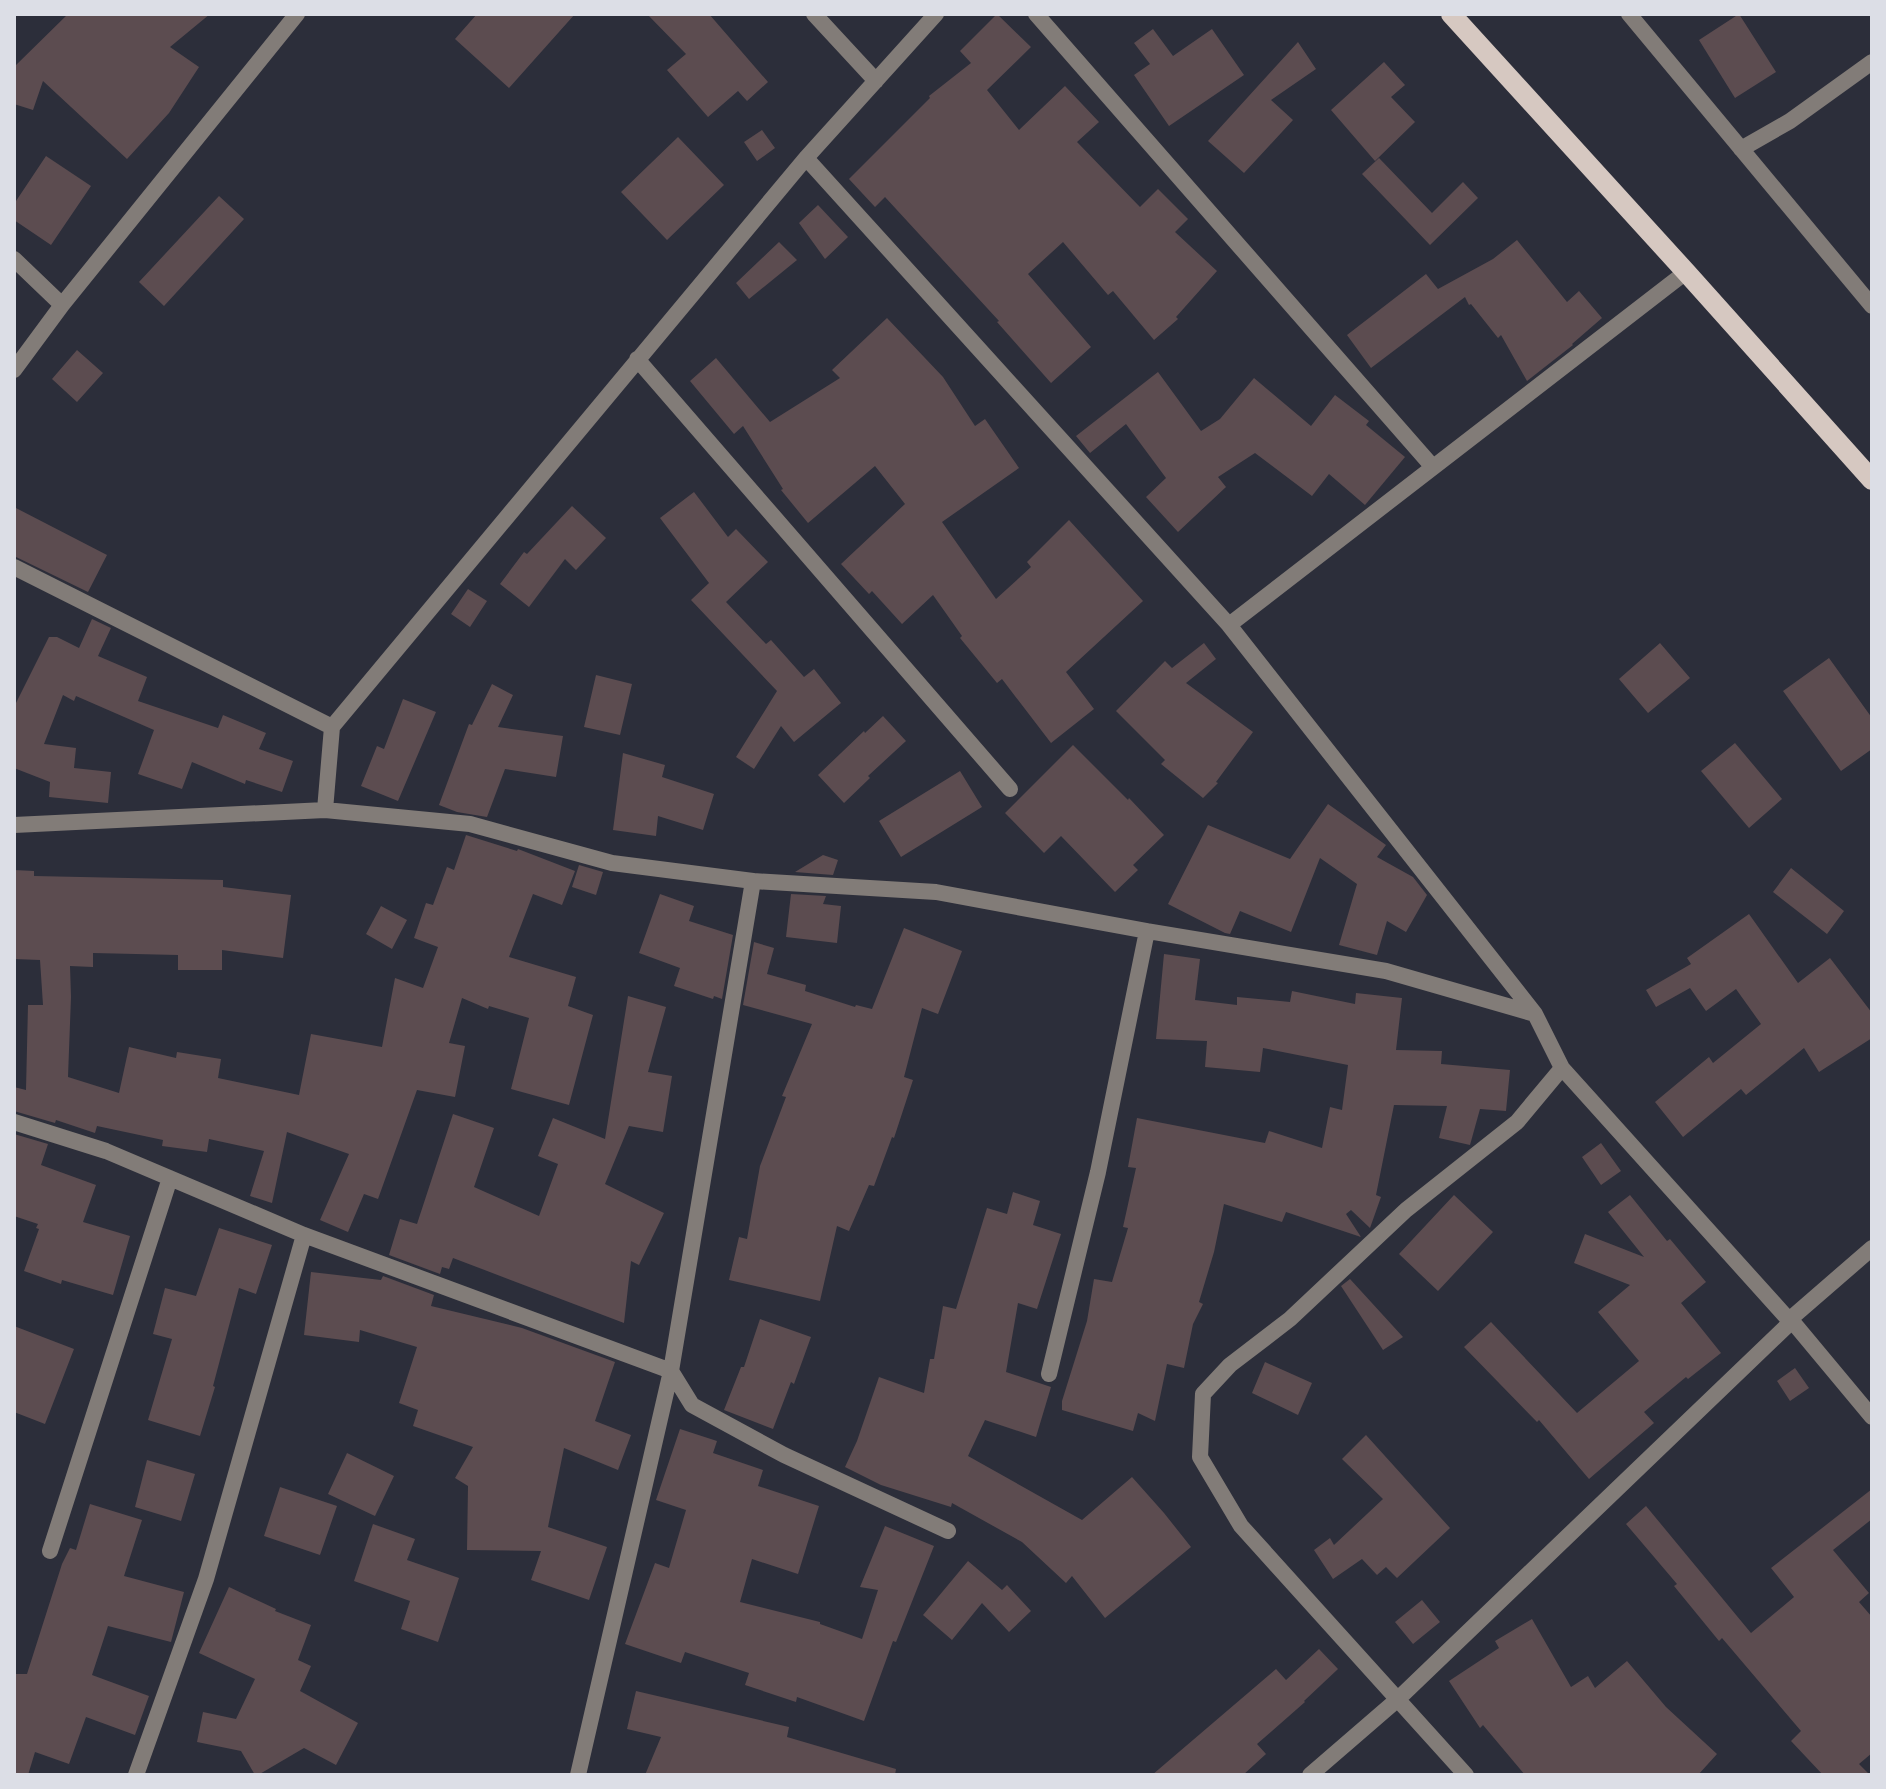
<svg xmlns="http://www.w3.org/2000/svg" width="1886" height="1789" viewBox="0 0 1886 1789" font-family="Commissioner,sans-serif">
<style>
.building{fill:#5c4c50}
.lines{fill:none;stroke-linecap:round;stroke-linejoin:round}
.street{stroke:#827c78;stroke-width:16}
.primary{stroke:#d6c8c1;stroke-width:20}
</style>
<rect width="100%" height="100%" fill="#2c2e3a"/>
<!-- building -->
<path class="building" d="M68,14H210L170,47L199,67L169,113L127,159L43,81L33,110L14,104V67Z
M477,14H575L509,88L455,39Z
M647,14H709L768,82L747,101L738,91L708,117L667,70L686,54Z
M997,14L1031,47L987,90L1019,130L1065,86L1099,122L1077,142L1140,207L1158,189L1188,219L1175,232L1217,271L1176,317L1178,319L1154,340L1113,291L1108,295L1063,242L1028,274L1091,347L1051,383L997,322L999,321L885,197L875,207L849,179L930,98L929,96L971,63L960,51Z
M1739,14L1776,72L1735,98L1699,40Z
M1153,29L1173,56L1212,29L1244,75L1169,126L1134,75L1150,64L1134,43Z
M1298,42L1316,69L1271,100L1293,120L1244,173L1208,141Z
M1384,62L1405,85L1391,97L1415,122L1375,161L1331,110Z
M762,130L775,148L757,161L744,142Z
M678,137L724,185L667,240L621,192Z
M46,156L91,186L51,245L14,220V204Z
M1379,158L1432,213L1463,182L1478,198L1430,245L1362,174Z
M219,196L244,219L164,306L139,282Z
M818,205L848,237L825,259L799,223Z
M1517,240L1567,302L1579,291L1602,318L1572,344L1573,345L1527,381L1501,335L1498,338L1471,304L1469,305L1465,297L1371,368L1347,335L1426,274L1438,289L1493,259Z
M779,242L797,260L749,299L736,283Z
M887,318L943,377L975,426L985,419L1019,468L942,522L996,599L1031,567L1027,562L1069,520L1143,601L1066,672L1094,709L1051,743L1002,679L997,683L960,638L962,636L933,595L902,624L872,591L869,594L841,564L905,504L875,466L808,523L781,490L783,489L743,426L734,434L690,381L716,358L770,422L840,378L832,370Z
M77,350L103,373L77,402L52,379Z
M1158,372L1201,431L1220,419L1254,378L1311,426L1335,395L1369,421L1366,425L1405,457L1365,505L1329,474L1312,496L1255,453L1218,477L1226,487L1178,532L1146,497L1166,478L1126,424L1090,453L1076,436Z
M694,492L728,537L736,529L768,562L726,602L766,644L771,640L804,677L814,669L841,703L794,742L781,726L754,769L736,757L777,691L691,600L709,583L660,518Z
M572,506L606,538L576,570L565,559L529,607L500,584L524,552L527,554Z
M14,507L107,555L88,592L14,556Z
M468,589L487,601L470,627L451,614Z
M92,619L111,628L98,656L147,677L138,701L218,728L223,715L266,733L259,749L293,761L282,792L246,780L245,784L192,762L182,789L138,774L154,730L76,696L74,701L63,695L44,744L76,748L74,768L111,772L108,803L49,797L50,782L14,768V707L49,637H57L79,648Z
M1204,643L1216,659L1186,683L1253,732L1216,782L1218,783L1203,798L1161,764L1165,760L1116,711L1165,661L1172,668Z
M1660,643L1690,678L1648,713L1619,679Z
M1829,658L1872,718V749L1841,771L1783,691Z
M596,675L632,684L620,735L584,727Z
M492,684L513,695L498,727L563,736L556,777L505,769L487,817L457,812L439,805L469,724L472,725Z
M403,699L436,712L398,801L361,786L377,746L384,749Z
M883,716L906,741L868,776L870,778L844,803L818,775L864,731L865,733Z
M1735,743L1782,799L1749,828L1701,771Z
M1073,745L1128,800L1129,798L1164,835L1133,865L1138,870L1115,892L1061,836L1044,853L1005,813Z
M623,753L665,765L662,777L714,794L703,830L658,816L656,836L613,830Z
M960,771L982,807L901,857L879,821Z
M1328,804L1386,845L1377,857L1413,877L1427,895L1406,932L1387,921L1377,955L1339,945L1357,884L1320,858L1291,932L1240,911L1230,934L1225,933L1168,904L1208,825L1290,859Z
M466,835L517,851L518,849L575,871L562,905L533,894L509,957L576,977L568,1006L593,1015L569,1105L511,1089L529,1018L489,1006L488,1009L462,998L449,1043L465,1046L455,1097L417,1090L378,1199L364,1194L348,1232L320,1220L349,1154L287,1132L272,1203L250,1196L264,1151L209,1139L207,1152L162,1146L163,1140L97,1126L95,1133L56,1120L55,1123L14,1111V1087L26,1090L28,1005H43L40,960L14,959V870L34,871V876L223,880V887L291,895L283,958L222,950V970H178V955L93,953V967L70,966L71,997L68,1077L119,1093L129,1047L176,1058L177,1052L221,1059L218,1078L299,1095L311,1034L382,1047L395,978L423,988L438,947L414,938L426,903L433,905L447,867L454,870Z
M823,855L838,860L833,875L795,872Z
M579,865L603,872L596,895L572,887Z
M1791,868L1844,911L1827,934L1773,892Z
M660,894L694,906L689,921L733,935L722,999L714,996L713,999L674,986L680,968L639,953Z
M791,894L826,896L823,904L841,906L837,943L786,937Z
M381,906L407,920L392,949L366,934Z
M1749,914L1798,983L1830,958L1872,1013V1038L1819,1072L1804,1048L1746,1095L1741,1089L1683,1137L1655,1102L1709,1057L1713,1063L1761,1024L1736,989L1706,1011L1690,988L1656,1007L1646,990L1691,964L1687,958Z
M904,928L962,951L938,1014L922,1008L904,1077L913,1080L894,1138L892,1137L874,1186L869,1185L849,1231L837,1226L820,1301L729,1280L739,1237L747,1239L760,1166L786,1097L782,1096L812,1024L743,1005L754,942L774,948L767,974L806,985L805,991L855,1007L856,1005L872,1009Z
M1164,954L1200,959L1195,1000L1237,1005V997L1290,1002L1292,991L1355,1004L1356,993L1402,998L1396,1050L1442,1051L1441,1064L1510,1070L1506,1111L1480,1109L1470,1145L1439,1138L1447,1106L1394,1105L1376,1195L1381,1197L1370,1228L1351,1210L1346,1214L1361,1237L1286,1212L1282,1222L1224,1204L1214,1252L1199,1302L1203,1304L1193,1324L1184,1368L1167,1364L1155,1421L1138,1413L1133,1431L1062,1410V1401L1087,1321L1094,1279L1112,1282L1128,1228L1123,1227L1136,1168L1128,1167L1137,1118L1265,1143L1269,1131L1322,1148L1330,1107L1342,1110L1348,1065L1263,1048L1260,1072L1205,1067L1207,1041L1156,1039Z
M628,996L666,1007L648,1072L672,1076L663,1132L629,1126L605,1184L664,1213L639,1265L631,1261L624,1323L453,1258L449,1269L442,1267L440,1274L389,1255L400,1219L417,1224L453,1114L494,1128L474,1187L539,1216L558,1164L538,1156L553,1118L605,1139Z
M14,1134L48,1144L41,1165L96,1185L83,1222L130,1236L113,1295L62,1280L61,1284L24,1271L39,1229L36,1228L38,1224L14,1216Z
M1601,1143L1621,1171L1601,1185L1582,1157Z
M1013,1192L1040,1201L1033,1225L1061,1234L1037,1309L1018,1303L1006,1372L1051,1387L1036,1437L985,1420L968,1456L1082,1520L1132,1477L1164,1513L1191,1547L1105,1618L1072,1576L1066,1583L1022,1542L952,1503L951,1507L881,1485L845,1467L857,1441L879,1377L924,1393L930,1359H934L943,1306L956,1309L987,1208L1007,1214Z
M1454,1195L1493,1232L1438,1291L1399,1254Z
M1630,1195L1667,1241L1670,1239L1706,1282L1681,1303L1721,1353L1688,1379L1686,1377L1644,1412L1654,1423L1589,1479L1539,1420L1537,1422L1464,1347L1491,1322L1577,1413L1639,1361L1598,1312L1630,1285L1574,1263L1585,1234L1644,1257L1608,1212Z
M219,1228L272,1245L256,1294L239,1288L213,1386L215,1387L200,1436L148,1420L172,1339L153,1334L165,1288L196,1296Z
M311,1272L381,1280L383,1276L434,1295L431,1306L522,1328L615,1362L595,1421L631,1435L618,1470L564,1448L548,1527L607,1547L589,1600L531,1580L541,1551L467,1550L468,1486L455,1478L473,1447L413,1426L418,1410L399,1403L417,1347L360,1330L359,1342L304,1335Z
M1350,1279L1403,1337L1383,1350L1341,1286Z
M760,1319L811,1337L794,1384L791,1382L773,1429L724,1410L741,1367H744Z
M14,1326L74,1349L45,1424L14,1412Z
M1265,1362L1312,1383L1298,1415L1252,1393Z
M1795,1368L1809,1388L1790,1401L1777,1381Z
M680,1429L717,1441L713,1453L763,1470L758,1486L819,1506L798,1574L752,1559L740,1602L820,1622V1624L862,1639L878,1590L860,1587L885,1526L934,1546L896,1642L893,1641L864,1721L797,1697L796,1702L745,1685L749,1673L685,1652L681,1663L625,1644L655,1563L669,1568L686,1510L656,1500Z
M1366,1435L1450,1528L1397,1578L1386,1567L1377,1575L1362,1559L1333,1579L1314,1550L1330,1538L1334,1545L1383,1499L1342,1459Z
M347,1453L394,1476L375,1516L328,1494Z
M147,1460L195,1474L181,1521L135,1507Z
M280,1487L337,1506L320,1555L264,1536Z
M1872,1489V1519L1833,1550L1869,1593L1859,1602L1872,1617V1753L1859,1764L1870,1775H1823L1791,1741L1801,1731L1722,1638L1719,1641L1674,1586L1677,1584L1626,1524L1646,1506L1751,1633L1794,1597L1771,1568Z
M90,1504L142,1520L124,1576L184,1592L171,1642L108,1626L92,1675L149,1696L135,1735L86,1717L69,1764L35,1752L28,1775H14V1674H27L62,1564L70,1548L76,1550Z
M373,1524L415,1539L407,1560L459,1578L438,1642L401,1629L410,1601L354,1581Z
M968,1561L1002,1590L1007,1585L1031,1611L1009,1632L982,1603L952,1640L923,1615Z
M229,1587L276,1609L275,1611L311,1625L298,1660L311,1666L300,1691L358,1723L336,1765L304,1748L258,1775H255L241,1751L197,1742L203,1712L236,1719L255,1679L199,1653Z
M1422,1600L1440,1622L1413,1644L1395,1622Z
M1532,1619L1571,1687L1588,1676L1595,1688L1627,1661L1666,1707L1717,1754L1698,1775H1525L1483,1725L1480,1728L1449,1681L1499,1648L1495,1641Z
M1319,1649L1338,1669L1304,1701L1305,1702L1257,1744L1266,1754L1243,1775H1152L1276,1669L1286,1680Z
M636,1691L789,1727L787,1737L896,1769L895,1775H645L661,1737L627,1729Z"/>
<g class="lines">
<!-- street -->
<path class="street" d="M814,14L876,81
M1036,14L1432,466
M1629,14L1872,306
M1741,149L1790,121L1872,62
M806,158L1229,625L1535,1014L1562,1068L1789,1320L1792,1321L1872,1417
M14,259L62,305
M637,359L1010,789
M14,370L62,305L297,14
M14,567L332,727
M1229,625L1686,272
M325,810L470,824L612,863L753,881L936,892L1147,931L1386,971L1535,1014
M14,825L325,810L332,727L806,158L936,14
M14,1122L106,1151L304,1235L671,1371L692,1405L784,1455L948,1531
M1789,1320L1872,1248
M1049,1374L1098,1172L1147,931
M50,1551L170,1178
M136,1775L206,1579L304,1235
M578,1775L671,1371L753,881
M1310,1775L1398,1699L1792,1321
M1466,1775L1241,1526L1200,1457L1203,1394L1230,1365L1290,1319L1406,1210L1517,1122L1562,1068"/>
<!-- primary -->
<path class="primary" d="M1451,14L1686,272L1872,480"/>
</g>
<!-- border -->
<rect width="1886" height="1789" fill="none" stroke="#dcdee6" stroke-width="32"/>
</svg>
